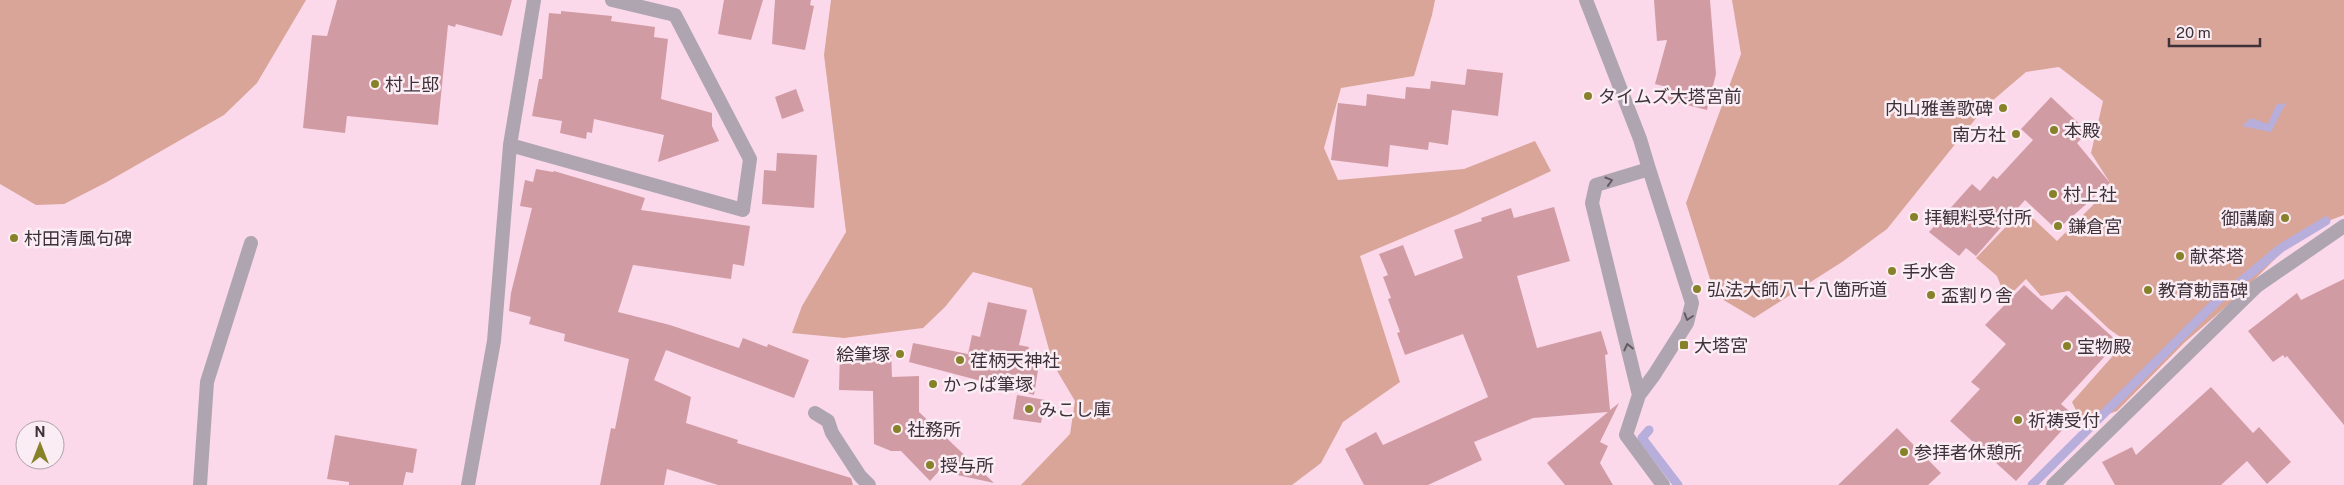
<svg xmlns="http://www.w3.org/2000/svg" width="2344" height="485" viewBox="0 0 2344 485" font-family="'Public Sans','Noto Sans JP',sans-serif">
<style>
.forest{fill:#d9a599}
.water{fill:#b8aedb}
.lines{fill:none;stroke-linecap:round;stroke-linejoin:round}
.stream{stroke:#b8aedb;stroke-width:9}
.building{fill:#d19ba4}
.pedestrian{stroke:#afa5b1;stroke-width:14}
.minor{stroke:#afa5b1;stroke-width:14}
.oneway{stroke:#665a62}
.poi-dot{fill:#878129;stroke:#fbedf4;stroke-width:2}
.labels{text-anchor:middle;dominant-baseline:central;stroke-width:5;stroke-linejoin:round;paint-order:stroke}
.poi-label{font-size:18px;fill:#3e3138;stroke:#fbedf4;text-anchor:start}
</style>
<rect width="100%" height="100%" fill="#fbd9eb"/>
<!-- forest -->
<path class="forest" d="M0,0H306L257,83L224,115L107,182L64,204L36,205L0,184Z
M831,0H1435L1432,15L1414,76L1341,88L1324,148L1338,180L1464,169L1535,141L1551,171L1457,215L1360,256L1400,382L1343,422L1321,463L1292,485H1021L1070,434L1075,401L1053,364L1032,288L973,272L945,307L923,328L844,338L792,333L802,306L846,232L824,55Z
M1732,0H2344V215L2304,230L2236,298L2184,343L2117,411L2087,422L2077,412L2072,402L2126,341L2109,329L2069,291L2041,296L2026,279L2006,299L1997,276L1976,258L2023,209L2057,241L2112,186L2091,153L2103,101L2059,67L2026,72L1985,107L1887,229L1842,262L1754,318L1715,295L1686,203L1741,54Z"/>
<!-- water -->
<path class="water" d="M2286,103L2271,132L2242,126L2251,118L2268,124L2276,105Z"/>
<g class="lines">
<!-- stream -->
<path class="stream" d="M1649,430L1642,438L1678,485
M2032,485L2216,302L2281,248L2326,221"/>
</g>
<!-- building -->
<path class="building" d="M337,0H512L502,36L456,24L455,27L448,25L438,125L347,116L345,133L303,128L312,35L327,36Z
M724,0H763L751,40L718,34Z
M775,0H811L810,5L814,6L805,50L772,44Z
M1654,0H1710L1716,74L1707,110L1667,100L1671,88L1655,84L1667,40L1657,41Z
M561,11L612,16L611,21L655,27L654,37L668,39L661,99L712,113V126L719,141L658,162L664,135L594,119L592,133L587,132L586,139L560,133L562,121L532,116L539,79H542L549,13L561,14Z
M1467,69L1503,73L1498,116L1452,110L1448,145L1429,142L1428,150L1390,145L1388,167L1331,160L1338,103L1366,106L1367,94L1405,99L1406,87L1430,89L1431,81L1465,85Z
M796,89L804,111L782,119L775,97Z
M2051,97L2088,132L2077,143L2110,183L2057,230L2025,200L1976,256L1966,248L1959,256L1929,232L1972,184L1980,191L1993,176L1997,179L2033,140L2021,129Z
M777,153L817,155L814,208L762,204L764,170L776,171Z
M536,169L553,172L554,171L645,198L641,210L750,226L744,266L733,264L731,279L633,265L618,312L670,325L739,348L743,338L767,347L768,344L809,360L794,398L666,350L654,380L691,397L686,423L738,440L737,443L851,478L853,485H718L667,469L664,485H600L611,428L615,429L629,359L564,341L565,334L529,324L531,317L509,311L511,293L532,208L520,206L525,180L533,182Z
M1554,207L1570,261L1517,276L1537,348L1601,331L1608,354L1605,355L1610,410L1619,403L1600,442L1608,446L1600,463L1613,485H1565L1547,463L1608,412L1533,418L1474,442L1482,460L1428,485H1364L1345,449L1376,432L1383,445L1488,397L1463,334L1405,355L1397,333L1400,332L1388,299L1391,298L1383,277L1388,275L1379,254L1403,245L1415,276L1463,258L1454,230L1482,221L1481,218L1511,208L1514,218Z
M2344,279V425L2287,356L2285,358L2283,355L2273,362L2248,331L2297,293L2301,300Z
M2024,285L2052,310L2066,295L2118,342L2061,404L2075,416L2016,481L1950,421L1980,389L1971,382L2006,344L1985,325Z
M988,302L1027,310L1019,345L1029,347L1026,361L1039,364L1034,395L909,362L913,343L968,354L972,335L980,337Z
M840,349L891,350L892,377L919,376V412L994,483L939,471L930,481L901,451H891L874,444L873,391L839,390Z
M2211,387L2253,433L2259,427L2291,462L2267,484L2247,461L2221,485H2115L2102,462L2132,447L2136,455Z
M1017,395L1045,400L1041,423L1013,419Z
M1897,428L1941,473L1928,485H1838Z
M335,435L417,449L413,473L406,472L403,485H349V482L327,479Z"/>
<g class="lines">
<!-- pedestrian -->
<path class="pedestrian" d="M815,413L828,421L832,433L860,476L869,485"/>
<!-- minor -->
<path class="minor" d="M1586,0L1640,139L1649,169
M510,145L743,210L750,159L675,15L612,0
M1639,395L1592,203L1596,185L1649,169L1692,303L1687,323L1654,375L1639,395L1626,435L1663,485
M200,485L207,382L251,243
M468,485L494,341L510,145L534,0
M2053,485L2257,286L2344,226"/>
</g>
<!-- one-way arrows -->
<defs><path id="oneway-chevron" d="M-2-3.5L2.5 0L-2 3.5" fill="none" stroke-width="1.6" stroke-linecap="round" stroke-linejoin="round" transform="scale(1.25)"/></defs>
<g class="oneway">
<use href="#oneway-chevron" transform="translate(1609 181) rotate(-17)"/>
<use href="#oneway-chevron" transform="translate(1688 317) rotate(108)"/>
<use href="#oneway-chevron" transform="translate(1628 347) rotate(-103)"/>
</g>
<!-- markers -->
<g class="poi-dot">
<circle cx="375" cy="84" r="5"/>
<circle cx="1588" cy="96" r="5"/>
<circle cx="2003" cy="108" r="5"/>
<circle cx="2054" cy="130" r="5"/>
<circle cx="2016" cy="134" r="5"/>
<circle cx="2053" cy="194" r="5"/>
<circle cx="1914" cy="217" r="5"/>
<circle cx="2285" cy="218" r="5"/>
<circle cx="2058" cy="226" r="5"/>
<circle cx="14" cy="238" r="5"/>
<circle cx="2180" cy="256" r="5"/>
<circle cx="1892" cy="271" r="5"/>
<circle cx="1697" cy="289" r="5"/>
<circle cx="2148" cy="290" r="5"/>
<circle cx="1931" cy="295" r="5"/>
<rect x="1679" y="340" width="10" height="10" rx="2.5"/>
<circle cx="2067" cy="346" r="5"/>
<circle cx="900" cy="354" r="5"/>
<circle cx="960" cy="360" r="5"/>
<circle cx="933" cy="384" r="5"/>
<circle cx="1029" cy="409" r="5"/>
<circle cx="2018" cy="420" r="5"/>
<circle cx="897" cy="429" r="5"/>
<circle cx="1904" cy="452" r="5"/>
<circle cx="930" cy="465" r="5"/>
</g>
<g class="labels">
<!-- poi labels -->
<g class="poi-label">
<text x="385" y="84">村上邸</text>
<text x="1598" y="96">タイムズ大塔宮前</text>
<text x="1993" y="108" text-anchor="end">内山雅善歌碑</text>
<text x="2064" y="130">本殿</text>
<text x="2006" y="134" text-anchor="end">南方社</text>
<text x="2063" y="194">村上社</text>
<text x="1924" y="217">拝観料受付所</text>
<text x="2275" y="218" text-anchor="end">御講廟</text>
<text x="2068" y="226">鎌倉宮</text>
<text x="24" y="238">村田清風句碑</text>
<text x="2190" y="256">献茶塔</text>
<text x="1902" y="271">手水舎</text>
<text x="1707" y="289">弘法大師八十八箇所道</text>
<text x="2158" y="290">教育勅語碑</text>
<text x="1941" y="295">盃割り舎</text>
<text x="1694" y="345">大塔宮</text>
<text x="2077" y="346">宝物殿</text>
<text x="890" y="354" text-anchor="end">絵筆塚</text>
<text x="970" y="360">荏柄天神社</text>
<text x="943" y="384">かっぱ筆塚</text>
<text x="1039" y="409">みこし庫</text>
<text x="2028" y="420">祈祷受付</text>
<text x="907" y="429">社務所</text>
<text x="1914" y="452">参拝者休憩所</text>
<text x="940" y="465">授与所</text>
</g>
</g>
<!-- north arrow -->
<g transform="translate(40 445)"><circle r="24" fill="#fbedf4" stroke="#afa2a9"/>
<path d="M0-4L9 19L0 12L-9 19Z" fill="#878129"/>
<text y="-8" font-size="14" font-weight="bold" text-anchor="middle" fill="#3e3138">N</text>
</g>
<!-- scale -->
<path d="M2169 38v8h91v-8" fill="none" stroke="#3e3138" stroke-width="2.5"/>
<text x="2176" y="38" font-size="15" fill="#3e3138" stroke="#fbedf4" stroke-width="4" paint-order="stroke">20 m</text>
</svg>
